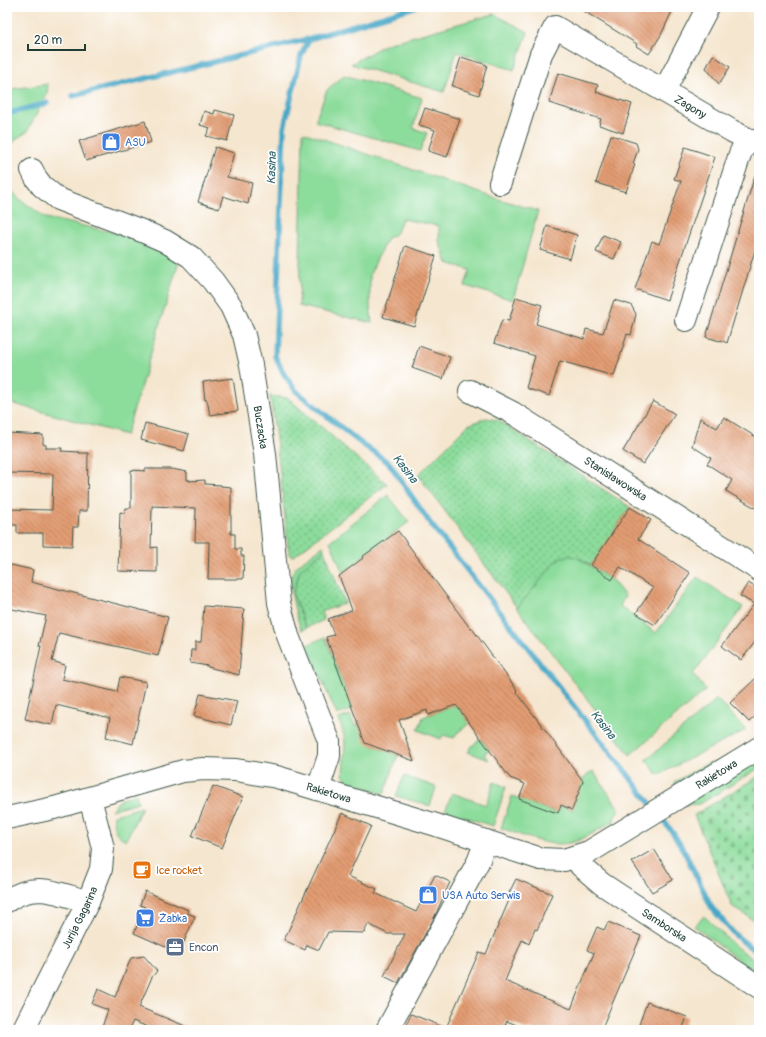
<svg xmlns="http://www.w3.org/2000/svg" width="766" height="1037" viewBox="0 0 766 1037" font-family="Pangolin,sans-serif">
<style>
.green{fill:#8cdc9b;stroke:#568c68}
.cemetery{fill:url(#cemetery-stones);stroke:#568c68}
.park{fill:url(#park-dots);stroke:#568c68}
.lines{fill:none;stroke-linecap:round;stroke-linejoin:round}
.stream{stroke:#47a8c7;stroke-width:5.5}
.building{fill:url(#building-back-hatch)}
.minor-casing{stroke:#3f564b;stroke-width:24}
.minor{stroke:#fff;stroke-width:22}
.labels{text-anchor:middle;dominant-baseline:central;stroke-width:3.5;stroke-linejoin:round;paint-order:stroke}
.street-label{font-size:11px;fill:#1f3d34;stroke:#fff}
.shop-label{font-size:11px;fill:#366cbe;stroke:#fff;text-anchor:start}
.food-label{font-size:11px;fill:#c56008;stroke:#fff;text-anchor:start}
.service-label{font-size:11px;fill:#4e5e75;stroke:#fff;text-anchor:start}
.water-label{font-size:12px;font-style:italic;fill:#2d6267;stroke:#fff}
</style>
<defs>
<pattern id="cemetery-stones" width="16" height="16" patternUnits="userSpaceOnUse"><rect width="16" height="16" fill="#8cdc9b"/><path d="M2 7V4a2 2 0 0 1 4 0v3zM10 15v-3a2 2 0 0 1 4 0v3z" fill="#72b47f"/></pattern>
<pattern id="park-dots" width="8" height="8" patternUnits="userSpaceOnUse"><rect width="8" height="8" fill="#8cdc9b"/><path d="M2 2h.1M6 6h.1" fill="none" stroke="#72b47f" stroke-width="1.8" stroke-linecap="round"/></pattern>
<pattern id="building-back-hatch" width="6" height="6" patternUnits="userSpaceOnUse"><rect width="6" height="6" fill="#e29c72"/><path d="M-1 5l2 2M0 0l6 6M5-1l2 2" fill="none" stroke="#b7805e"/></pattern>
</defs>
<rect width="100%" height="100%" fill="#fff"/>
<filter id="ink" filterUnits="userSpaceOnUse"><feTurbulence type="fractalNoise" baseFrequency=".025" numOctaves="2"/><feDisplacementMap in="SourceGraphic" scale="8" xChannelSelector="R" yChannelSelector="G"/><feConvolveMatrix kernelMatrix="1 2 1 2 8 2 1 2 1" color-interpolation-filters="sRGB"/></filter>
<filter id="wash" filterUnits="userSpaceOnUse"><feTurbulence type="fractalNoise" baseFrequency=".012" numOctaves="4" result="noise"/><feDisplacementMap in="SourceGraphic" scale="16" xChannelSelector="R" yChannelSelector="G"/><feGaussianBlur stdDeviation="0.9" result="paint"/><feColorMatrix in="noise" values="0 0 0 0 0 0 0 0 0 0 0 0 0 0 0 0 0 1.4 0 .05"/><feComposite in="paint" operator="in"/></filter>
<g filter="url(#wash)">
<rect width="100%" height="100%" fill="#f5e6cf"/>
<!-- green -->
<path class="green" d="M494,14L528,32L514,70L457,52L444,92L351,64L386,44Z
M344,75L422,98L413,128L427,133L420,151L315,121L327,90Z
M48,84L47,94L27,132L16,139L12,145L7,161V91L12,89Z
M303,132L492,197L538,211L513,300L465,286L470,270L447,263L439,241V226L402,219C398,228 398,235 387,238L370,274V305L372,323L299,306Z
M7,181L10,189L21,200L46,218L121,234L179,261L126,435L7,402Z
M388,495L409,522L362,556L363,558L343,573L330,541Z
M323,546L324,550L300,570L293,594L306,628L301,630C297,616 285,583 294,570C299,562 315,553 323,546Z
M567,555L575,556L612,580L625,596L620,606L656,633L697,577L743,607L693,674L706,690L630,755L517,608L559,558Z
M325,637L353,709L337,715L307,645Z
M717,699L746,730L658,775L646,760Z
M455,703L470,723L457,733L454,738L443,735L441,739L418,730L423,717L450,707Z
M350,715L355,726L358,725L374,746L398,755L384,794L348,781L343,775L345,743L344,736L339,719Z
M481,739L489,750L484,754L489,760L468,752L473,745Z
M759,759V768L700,804L683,805Z
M722,761L674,792L675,782L704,765Z
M593,771L620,810L615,816L614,821C603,827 591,835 579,840C554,851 525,836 501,828L512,796L553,812L561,805L572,810L581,780Z
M404,776L436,787L430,806L396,796Z
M494,782L506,787L493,826L445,811L452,793L486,805Z
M136,794L138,802L111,810L121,799Z
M142,807L126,840C115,835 112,827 114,815Z
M704,916L735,946L759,964V976L694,926Z"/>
<!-- cemetery -->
<path class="cemetery" d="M759,776V924L732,906L694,815Z"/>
<!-- park -->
<path class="park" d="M270,396L288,398L387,484L294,556L289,554L277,446Z
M486,418L498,420L630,507L591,565C578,558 574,553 559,558L517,608L418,475L468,425Z
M324,550L345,603L321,612L324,620L306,628L293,594L300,570Z"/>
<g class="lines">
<!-- stream -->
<path class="stream" d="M414,7L309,39L301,56L284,128L275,356L284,374L296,391L358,441L389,463L430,523L654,808
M73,96L309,39
M7,114L47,103
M659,815L673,833L685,853L712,908L735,935L759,954"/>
</g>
<g id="blocks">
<!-- building -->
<path class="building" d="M577,7H674L661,35L649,54L636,46L637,44Z
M713,55L730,67L719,84L706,68Z
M461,57L487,65L479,95L452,86Z
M558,73L598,85L596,92L632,104L623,133L599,125L601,119L549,103Z
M425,108L460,119L447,157L428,151L435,130L419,125Z
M215,110L234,115L227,141L206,136L210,128L200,125L204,111L214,114Z
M145,121L151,142L86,161L79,141Z
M611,135L636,143L638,149L633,164H635L626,192L596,183Z
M215,147L234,153L227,177L252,183L248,204L223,196L219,209L198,202Z
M685,147L715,157L667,300L635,289L652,241L659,244L681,181L674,179Z
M755,175H759V237L727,343L721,340L720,341L706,337Z
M547,226L577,235L570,259L540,250Z
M603,235L621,242L614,259L596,252Z
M405,246L436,256L414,326L383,317Z
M516,297L542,305L536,324L584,339L586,329L603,333L614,300L631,305L636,314L631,335L627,334L614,376L560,361L549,396L526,388L535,356L494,343L502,320L509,321Z
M419,346L450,357L443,379L412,368Z
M233,378L238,411L210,415L207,400H205L203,382Z
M653,401L675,414L643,464L623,451Z
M724,417L759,439V510L726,491L732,480L707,464L711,458L692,446L700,418L717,428Z
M145,423L189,434L184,451L141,440Z
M7,433L43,435V444L46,445V448H62L61,451L79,452V453H88L87,511H79L78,527H73L72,546L43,545V533H17V525H7V509L52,510L53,474L7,473Z
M145,469H172L187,472V480H190L189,481L205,480V484L221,485V486L231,487V534H235V549H241V556H244L243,579H208L209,542H195L196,508L152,506L151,548L157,547V572L118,571L120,512L125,513L126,508H131V470L145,471Z
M630,507L651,520L638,539L690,573L655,625L636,613L653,588L620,567L612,580L591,565Z
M398,531L470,628L471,627L517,690L516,691L583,781L572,810L561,805L558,813L554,811V812L519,799L525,784L510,778L456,705L428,715L427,710L399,720L414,761L365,743L326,637L334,635L328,619L352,610L339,576L363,558L362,557Z
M7,564L33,570L31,582L168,617L158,656L59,633L52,661L65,665L62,679L117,692L120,677L146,682L133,744L106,737L110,718L56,705L52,725L25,719L41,646H39L46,616L7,608Z
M748,583L759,589V637L741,660L722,646L754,604L740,596Z
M204,606L244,609L239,675L208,667V666L190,663L191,650H195V642H201Z
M759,675V713L749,722L730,703Z
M200,694L237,701L231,725L194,716Z
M213,786L243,797L222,848L192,836Z
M342,813L371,826L348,876L377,889L375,893L416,912L435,875L450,882L434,918L398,983L384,976L405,934H388L368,924L364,933L328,932L319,950L307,945L305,950L284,940Z
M654,849L673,880L652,892L632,862Z
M516,879L552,894L537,930L535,929L529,944L522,940L505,981L571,1009L594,953L587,950L597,927L604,930L608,922L641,936L601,1030H528L507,1021L503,1030H404L411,1014L446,1028L479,952L486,954L510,898H509L511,894L509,893Z
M145,891L188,910L187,913L195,916L179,953L134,933L145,907L140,905Z
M144,956L157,971L152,977L139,1007L195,1030H155L133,1021L129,1030H101L108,1010L92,1004L98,989L115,997L131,958Z
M647,1002L687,1017L682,1030H637Z"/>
</g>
</g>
<g filter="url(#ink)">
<use href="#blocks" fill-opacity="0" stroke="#3f564b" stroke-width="1"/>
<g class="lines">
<!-- minor casing -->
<g class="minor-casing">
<g id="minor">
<path d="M664,91L708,7"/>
<path id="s1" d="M32,170L36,178L42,186L58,199L142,231L165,241L191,257L213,281L231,306L244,335L251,365L265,454L279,603L288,636L329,741V756L318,789"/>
<path id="s2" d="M500,183L541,54L555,27L732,131L759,145"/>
<path d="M686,320L740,154L747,139"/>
<path id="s3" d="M470,391L513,413L759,570"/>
<path id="s4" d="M7,818L54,808L183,771L203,769L236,770L277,777L433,824L541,859L564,860L589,852L759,748"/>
<path id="s5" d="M575,857L581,866L602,884L759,987"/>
<path d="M7,901C34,881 59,893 88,902"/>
<path id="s6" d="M23,1030L88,902L101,869L103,848L90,798"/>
<path d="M387,1030L478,862L486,841"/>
</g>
</g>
<!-- minor -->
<use href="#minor" class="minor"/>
</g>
</g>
<!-- icons -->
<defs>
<g id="shop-square" transform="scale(1)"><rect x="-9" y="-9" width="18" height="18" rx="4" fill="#3f7fe0" stroke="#fff"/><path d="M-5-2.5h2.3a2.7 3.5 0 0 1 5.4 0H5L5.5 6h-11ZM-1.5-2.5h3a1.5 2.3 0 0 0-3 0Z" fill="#fff"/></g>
<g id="cafe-square" transform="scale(1)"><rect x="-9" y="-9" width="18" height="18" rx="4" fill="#e8710a" stroke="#fff"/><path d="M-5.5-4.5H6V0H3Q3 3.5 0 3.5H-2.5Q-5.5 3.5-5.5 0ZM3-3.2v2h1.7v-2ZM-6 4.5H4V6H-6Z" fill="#fff"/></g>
<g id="supermarket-square" transform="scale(1)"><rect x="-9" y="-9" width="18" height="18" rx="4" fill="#3f7fe0" stroke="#fff"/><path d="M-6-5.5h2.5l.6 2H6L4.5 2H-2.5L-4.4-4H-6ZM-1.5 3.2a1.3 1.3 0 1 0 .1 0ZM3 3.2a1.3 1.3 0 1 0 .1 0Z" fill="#fff"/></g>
<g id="office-square" transform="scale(1)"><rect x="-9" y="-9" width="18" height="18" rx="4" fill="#5c6f8a" stroke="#fff"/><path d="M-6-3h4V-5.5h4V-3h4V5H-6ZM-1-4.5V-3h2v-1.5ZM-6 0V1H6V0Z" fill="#fff"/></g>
</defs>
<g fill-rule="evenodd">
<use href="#shop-square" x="111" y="142"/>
<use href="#cafe-square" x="142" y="870"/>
<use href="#shop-square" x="428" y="895"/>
<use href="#supermarket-square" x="145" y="918"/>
<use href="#office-square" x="175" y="947"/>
</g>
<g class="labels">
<!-- street labels -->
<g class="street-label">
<text stroke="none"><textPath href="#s2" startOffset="323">Zagony</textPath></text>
<text stroke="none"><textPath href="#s1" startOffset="374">Buczacka</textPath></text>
<text stroke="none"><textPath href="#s3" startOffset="170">Stanisławowska</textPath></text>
<text stroke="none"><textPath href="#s4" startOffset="752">Rakietowa</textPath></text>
<text stroke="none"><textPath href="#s4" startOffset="331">Rakietowa</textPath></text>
<text stroke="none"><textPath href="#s6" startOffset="126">Jurija Gagarina</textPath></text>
<text stroke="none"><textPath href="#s5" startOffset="113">Samborska</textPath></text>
</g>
<!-- shop labels -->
<g class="shop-label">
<text x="125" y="142">ASU</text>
<text x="442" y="895">USA Auto Serwis</text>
<text x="159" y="918">Żabka</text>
</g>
<!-- food labels -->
<g class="food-label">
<text x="156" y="870">Ice rocket</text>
</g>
<!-- service labels -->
<g class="service-label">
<text x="189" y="947">Encon</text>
</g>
<!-- water labels -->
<g class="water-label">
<text transform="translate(272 168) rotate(-88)">Kasina</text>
<text transform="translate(405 469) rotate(52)">Kasina</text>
<text transform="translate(603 725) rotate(52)">Kasina</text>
</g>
</g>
<!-- margin -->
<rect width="766" height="1037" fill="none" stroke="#fff" stroke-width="24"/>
<!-- scale -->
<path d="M28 44v6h57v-6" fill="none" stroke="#1f3d34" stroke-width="2"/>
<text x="34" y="44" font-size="12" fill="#1f3d34" stroke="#ffffff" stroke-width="3" paint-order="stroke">20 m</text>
</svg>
